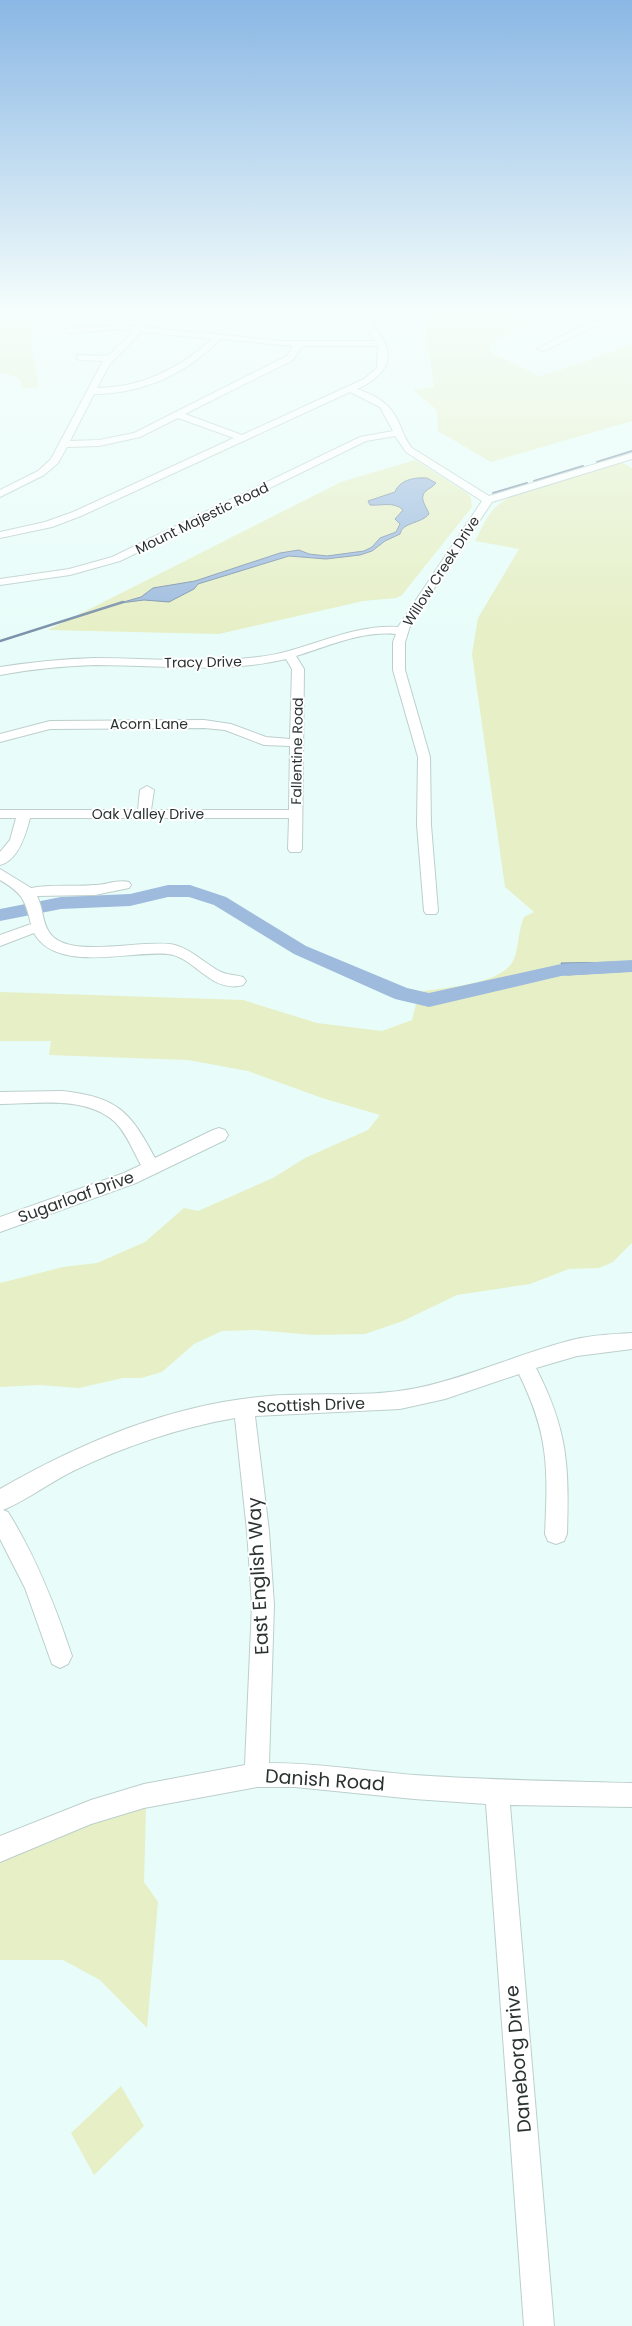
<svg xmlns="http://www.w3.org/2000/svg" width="632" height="2326" viewBox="0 0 632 2326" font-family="Poppins,sans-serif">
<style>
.green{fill:#e6efc5}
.water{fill:#9ebbde;stroke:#7c92aa}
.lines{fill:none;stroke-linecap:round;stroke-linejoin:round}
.stream-far1{stroke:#7c92aa;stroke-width:2}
.stream{stroke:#7c92aa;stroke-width:2.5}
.river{fill:#9ebbde;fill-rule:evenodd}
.minor-casing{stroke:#bccfcc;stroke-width:2}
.minor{fill:#fff;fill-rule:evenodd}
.labels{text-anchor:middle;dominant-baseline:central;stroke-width:4;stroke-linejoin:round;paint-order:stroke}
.far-street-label{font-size:14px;fill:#2b3332;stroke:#fff}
.street-label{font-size:16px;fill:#2b3332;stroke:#fff}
.near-street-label{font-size:19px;fill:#2b3332;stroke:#fff}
</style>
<rect width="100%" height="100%" fill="#e8fdf9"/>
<!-- green -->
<path class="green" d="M0,309H33L32,350L39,387L22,389L21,381L11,375L0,373Z
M423,309H571L551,314L489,344L493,354L539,376L582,363L632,344V421L491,462L438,431L437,410L413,390L434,387Z
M415,460L467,493L471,498L472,507L402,595L396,598L363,601L219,634L48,630L341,482Z
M621,462L632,468V1243L613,1262L599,1268L569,1269L530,1284L457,1295L403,1321L365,1334L313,1335L256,1330L222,1331L194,1344L162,1372L141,1378H123L79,1388L39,1385L0,1387V1283L63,1267L97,1263L145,1242L184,1208L198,1211L273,1178L305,1158L368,1130L380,1115L322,1098L248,1071L188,1060L49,1055L51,1041H0V992L243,1000L317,1023L382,1031L412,1020L416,1004L424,991C448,987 504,984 514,959C519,946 518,931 524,917L534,912L505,887L472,654L478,618L519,549L475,541C488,517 490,506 516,494Z
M146,1807L144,1882L158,1902L147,2028L100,1980L63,1960H0V1862L51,1842L94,1822Z
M121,2086L144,2126L94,2175L71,2133Z"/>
<!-- water -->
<path class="water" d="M427,478L436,483C433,487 429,488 426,491C418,498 427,507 429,514C421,524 402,522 400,534L385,541L372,551L360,555L326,559L289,556L198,584L194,589L169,602L144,600L120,603L141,597L153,588L195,581L280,553L299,550L309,554L327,556L364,551L372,547L380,538L396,532L400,524L395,519L403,510C394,501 381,506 370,505L368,501L395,492C399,480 415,477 427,478Z
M632,962V971L567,975L561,963Z"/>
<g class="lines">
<!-- stream-far1 -->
<path class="stream-far1" d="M597,462L632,451
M534,481L583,466
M493,493L527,483"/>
<!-- stream -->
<path class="stream" d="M0,641L123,602"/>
<!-- river -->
<path class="river" d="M168,885H190L226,897L306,946L407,988L429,993L561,964L632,960V972L561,976L429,1007L395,999L294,954L214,905L189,897H168L130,906L61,909L0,921V909L61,897L130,894Z"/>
<!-- minor casing -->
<g class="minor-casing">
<path id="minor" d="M141,309H149L144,327L282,341H376L349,309H358L367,319L392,317V321L371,324C399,352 390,374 357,389C377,396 390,403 399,423C403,432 406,441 412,448L489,496L632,453V459L492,502L411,623L405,642V670L430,757L431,825L438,911L436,914H426L424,911L417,825L418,757L393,670V642L396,634C361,631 329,646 296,656L304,669L302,849L300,852H290L288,849L289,818H30C26,834 18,861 0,865V852L10,840L16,818H0V810H138L140,790L147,786L154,790L151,810H289L290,746L264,745L225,730L204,728L50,729L0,742V734L50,721L204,720L231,724L266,737L290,739L292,669L286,659C224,674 159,665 95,665C63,666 32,669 0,675V667C32,662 62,659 94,658C149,658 203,664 258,657C306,652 348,624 398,627L482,501L406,452L395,436L366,441L120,561L70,575L0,585V579L69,569L112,557L360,437L393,431L380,407L350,392L81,516L52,527L0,538V532L45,522L73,512L234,438L178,418L140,437L99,446L67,447L58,463L44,475L0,497V490L38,471L51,459L103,361L80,360L77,359V355L108,356L133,331L119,329L69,333L65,331L66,329L119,325L136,326ZM141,332L212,339C181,368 140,388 97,388L110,364ZM220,339L293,346L287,356L134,433L99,440L70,441L94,394C142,394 187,374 220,339ZM302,346H378L377,368L364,379L242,435L185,414L293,360Z
M632,312V316L594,327L544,351L537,349L588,323Z
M0,869L31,888C52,884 73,887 94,885C105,885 118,879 129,882L131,885L129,888L95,895L37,896C43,907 42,922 49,932C67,961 145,938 175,945C193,950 205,964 221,972C228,975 236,975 243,977L246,981L243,985C211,994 195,957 168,954C131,950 57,974 34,933L0,946V935L31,924C25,899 22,893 0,880Z
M62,1091C117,1097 130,1111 155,1158L213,1130L219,1128L225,1130L228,1135L225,1140L136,1183L0,1232V1217L124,1173L141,1165C133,1151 127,1134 115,1122C85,1095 37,1104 0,1104V1092Z
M632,1333V1349L577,1356L536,1368C568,1431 569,1465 567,1534L564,1541L556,1544L548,1541L545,1534C548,1468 549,1435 519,1374L445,1399L400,1409L255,1416L269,1531L274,1605L269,1763C318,1763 366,1771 414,1775C487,1780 559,1781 632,1783V1807L510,1805L554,2326H524L486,1804L414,1799L295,1787H257L144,1808L91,1824L0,1862V1836L91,1800L144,1784L245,1765L252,1605L247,1531L235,1418C178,1428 125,1446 73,1471C49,1483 27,1500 3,1510L8,1512C36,1557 55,1605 72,1656L68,1664L60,1668L52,1664L25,1588L0,1539V1489C84,1441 172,1404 269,1396C319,1392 368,1398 417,1388C471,1377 522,1352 576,1339C594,1335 613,1334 632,1333Z"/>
</g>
<!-- minor -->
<use href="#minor" class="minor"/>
</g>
<!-- sky -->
<linearGradient id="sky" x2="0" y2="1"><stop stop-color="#8ab7e4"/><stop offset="0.49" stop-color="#f5fefc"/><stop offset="1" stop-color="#f5fefc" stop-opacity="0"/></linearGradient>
<rect width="632" height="635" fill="url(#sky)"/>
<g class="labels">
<!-- far-street labels -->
<g class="far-street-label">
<text transform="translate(202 518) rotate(-26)">Mount Majestic Road</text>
<text transform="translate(441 571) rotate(-57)">Willow Creek Drive</text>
<text transform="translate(203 662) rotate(-1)">Tracy Drive</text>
<text x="149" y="724">Acorn Lane</text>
<text transform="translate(297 751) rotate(-89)">Fallentine Road</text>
<text x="148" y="814">Oak Valley Drive</text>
</g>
<!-- street labels -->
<g class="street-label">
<text transform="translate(76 1197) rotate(-20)">Sugarloaf Drive</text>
<text transform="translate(311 1405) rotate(-2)">Scottish Drive</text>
</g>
<!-- near-street labels -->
<g class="near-street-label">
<text transform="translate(258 1576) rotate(-93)">East English Way</text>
<text transform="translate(325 1780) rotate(4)">Danish Road</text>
<text transform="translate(518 2059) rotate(-95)">Daneborg Drive</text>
</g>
</g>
</svg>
